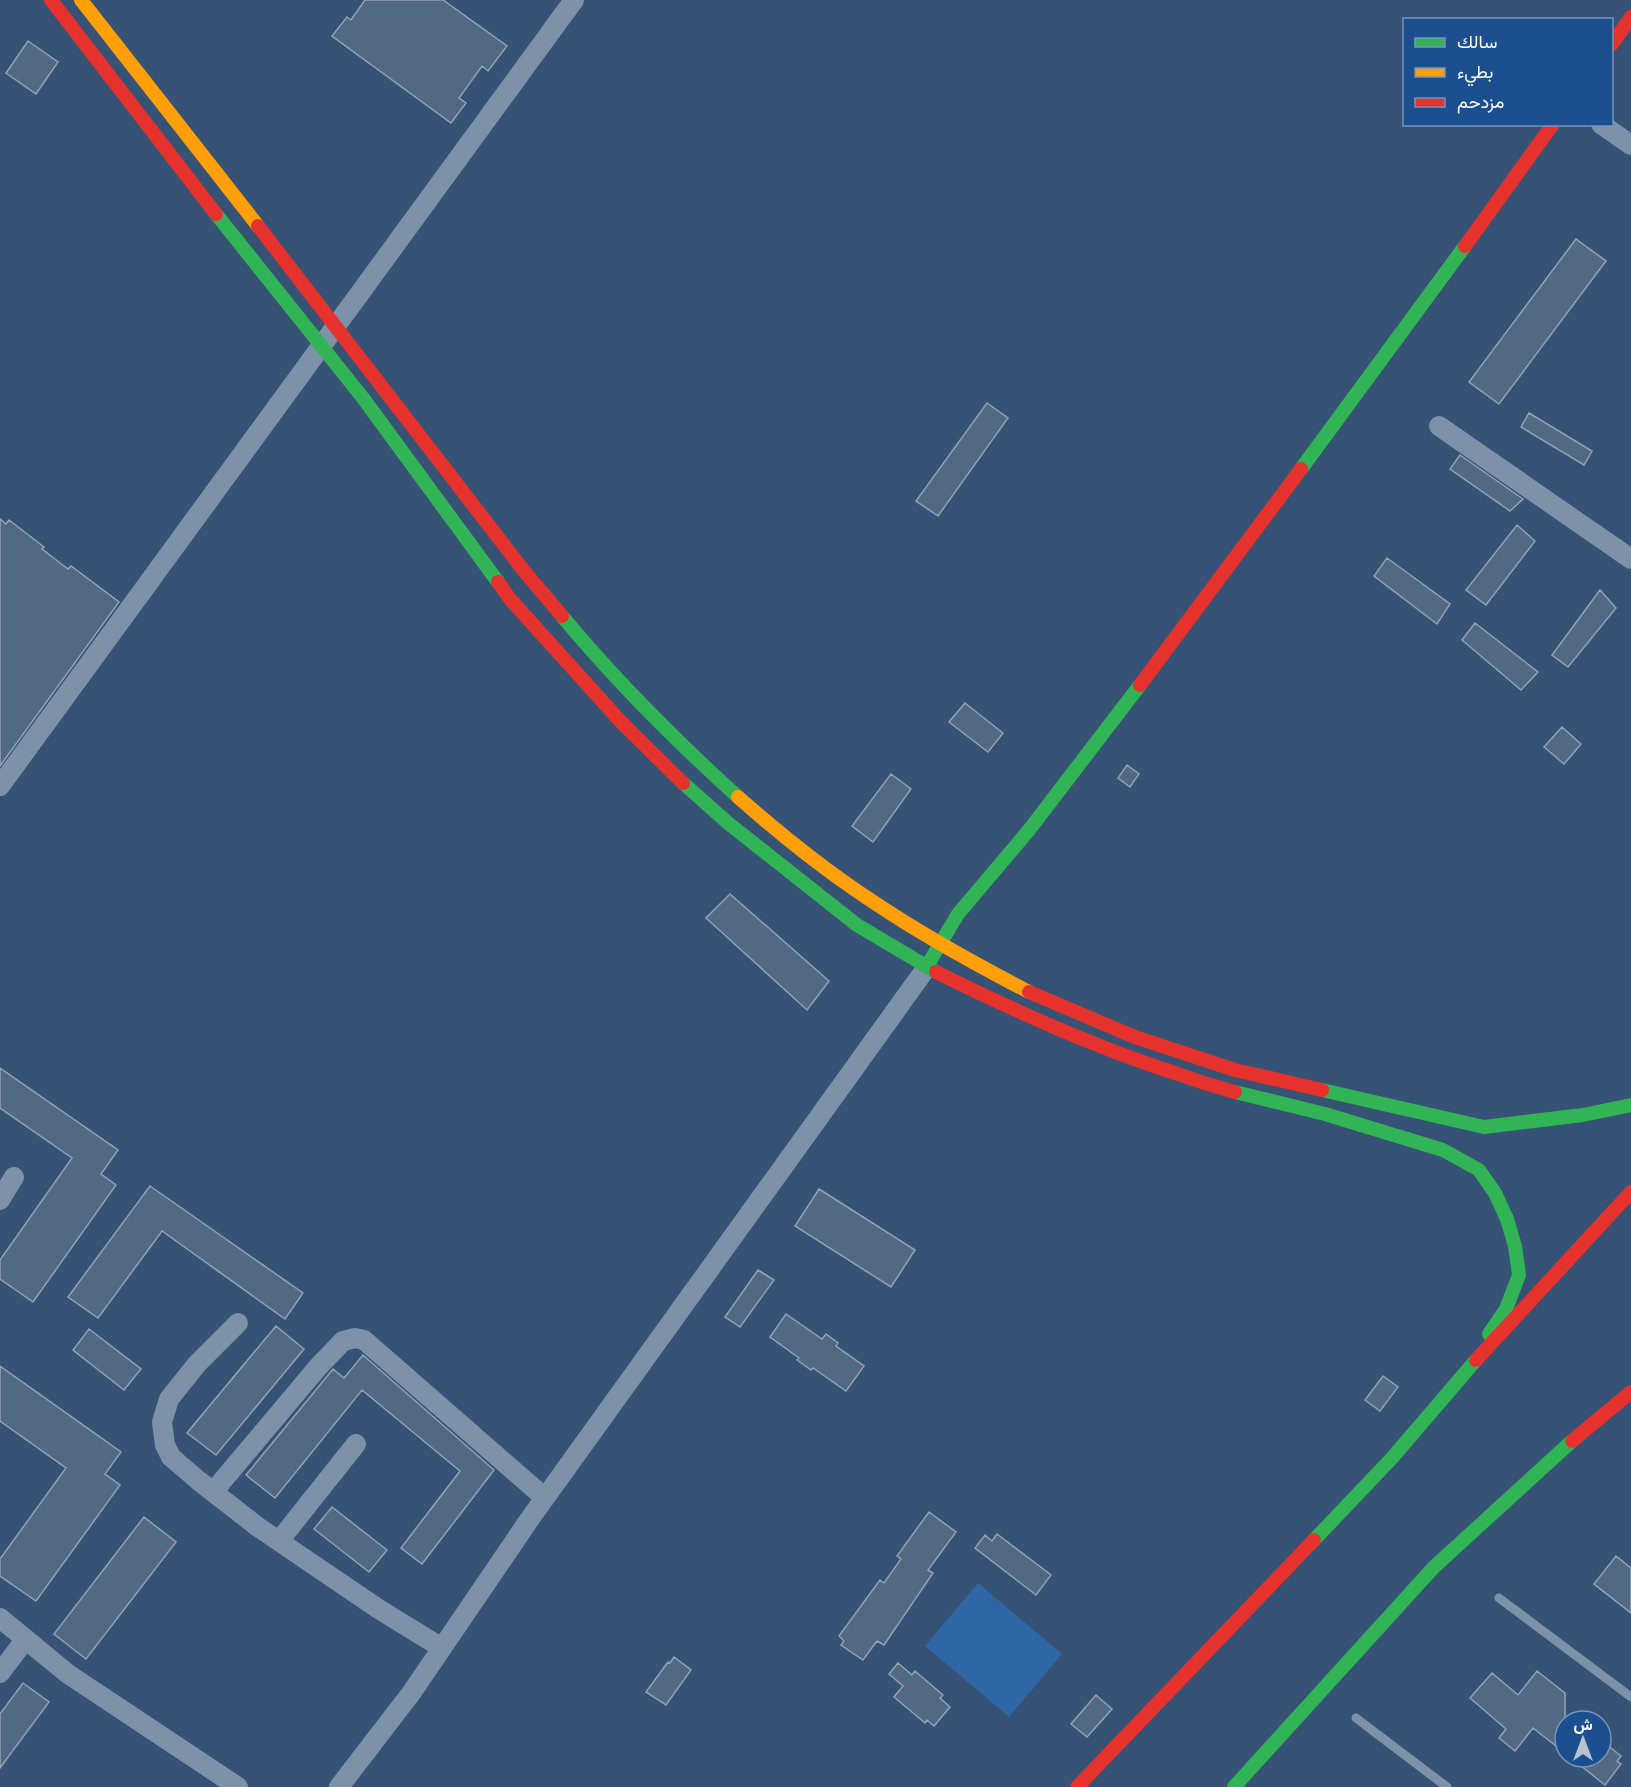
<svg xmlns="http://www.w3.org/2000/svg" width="1631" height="1787" viewBox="0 0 1631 1787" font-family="Karla,Vazirmatn,sans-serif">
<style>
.green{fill:#2f66a5}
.building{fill:#526984;stroke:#92a2b6;stroke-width:1.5}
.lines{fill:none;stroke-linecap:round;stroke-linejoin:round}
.lane{stroke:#7d92a8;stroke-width:9}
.street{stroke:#7d92a8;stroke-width:20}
.fast{stroke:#30b455;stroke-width:14}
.slow{stroke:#ff9f0a;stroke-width:14}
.jam{stroke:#e5322d;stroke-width:14}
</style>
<rect width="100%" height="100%" fill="#365274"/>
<!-- green -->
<path class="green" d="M978,1583L1062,1654L1009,1717L925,1646Z"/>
<!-- building -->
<path class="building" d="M365,0H443L507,46L488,71L482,66L459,98L466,103L451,123L332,36L347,17L351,20Z
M28,41L58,62L36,94L6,73Z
M1576,239L1606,261L1499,404L1469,382Z
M987,403L1008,418L938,516L916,501Z
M1529,413L1592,451L1584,465L1521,427Z
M1460,455L1523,499L1510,511L1450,469Z
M0,519L6,524L9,520L44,547L42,549L68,569L71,566L119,602L0,766Z
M1517,525L1535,541L1486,605L1466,590Z
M1387,558L1450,604L1437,624L1374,576Z
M1600,590L1616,608L1568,667L1552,655Z
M1475,623L1538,672L1521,690L1462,640Z
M965,703L1003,733L988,752L949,722Z
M1562,727L1581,744L1564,764L1544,747Z
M1127,765L1139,774L1130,787L1118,778Z
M891,774L911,789L873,842L852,826Z
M730,894L829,981L807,1010L706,918Z
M0,1068L118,1150L101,1174L116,1185L33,1302L0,1279V1260L72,1158L0,1108Z
M150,1186L303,1293L285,1319L162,1231L98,1318L68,1297Z
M819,1189L915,1250L891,1287L795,1226Z
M758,1270L774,1280L740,1327L725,1317Z
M786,1314L822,1339L826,1334L838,1343L836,1346L864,1366L846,1391L813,1368L811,1370L797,1360L799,1358L770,1337Z
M276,1326L304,1349L216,1455L187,1433Z
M89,1329L141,1369L124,1390L73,1350Z
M363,1355L494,1470L422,1564L401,1548L460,1471L362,1390L275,1498L246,1475L333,1369L344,1378Z
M0,1366L121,1452L105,1474L120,1485L36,1601L0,1576V1559L66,1468L0,1421Z
M1383,1376L1398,1387L1380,1411L1365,1400Z
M332,1507L387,1550L369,1572L314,1529Z
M929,1512L956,1532L928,1570L933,1573L884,1645L877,1641L863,1660L841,1645L844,1641L839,1636L880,1580L884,1583L901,1559L897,1556Z
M144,1517L176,1542L86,1659L54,1634Z
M997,1534L1051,1575L1036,1595L975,1548L985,1535L992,1541Z
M1616,1556L1631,1568V1613L1594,1584Z
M674,1657L691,1670L666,1705L646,1692L668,1662L670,1663Z
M898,1663L912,1675L915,1671L943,1695L940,1698L950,1707L934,1726L927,1720L925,1723L894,1697L903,1686L889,1674Z
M1537,1671L1565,1693V1753L1533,1728L1515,1751L1499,1738L1506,1729L1470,1698L1492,1673L1518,1695Z
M23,1683L49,1702L0,1768V1714Z
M1096,1695L1112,1709L1087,1737L1071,1724Z
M1601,1740L1621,1756L1617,1761L1621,1764L1605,1785L1570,1757H1601Z"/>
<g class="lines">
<!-- lane -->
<path class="lane" d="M1499,1598L1631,1697
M1356,1718L1447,1787"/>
<!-- street -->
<path class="street" d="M1601,124L1631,145
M1439,426L1631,559
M0,786L574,0
M0,1200L14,1177
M238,1323L197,1364L169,1399L162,1422L165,1445L171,1457L199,1481L258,1527L377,1608L442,1648
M213,1492L318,1367L343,1341L355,1338L364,1340L545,1498
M279,1541L356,1444
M0,1618L68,1674L238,1787
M0,1673L25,1640
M339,1787L412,1692L529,1520L927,967"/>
<!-- fast -->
<path class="fast" d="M216,214L363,398L498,582
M1301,469L1465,246
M562,616C616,681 675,740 738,797
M683,783L728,823L857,925L936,972
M930,961L958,914L1029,830L1140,685
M1322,1090L1484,1127L1583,1115L1631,1105
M1235,1092L1325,1114L1443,1150L1479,1170L1495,1193L1507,1219L1515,1246L1519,1275L1506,1309L1489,1334
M1314,1540L1392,1458L1476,1360
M1234,1787L1434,1567L1572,1441"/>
<!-- slow -->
<path class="slow" d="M81,0L258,226
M738,797C781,835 827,872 875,903C924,936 977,965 1029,992"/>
<!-- jam -->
<path class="jam" d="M51,0L216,214
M1612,44L1631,17
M258,226L524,571L562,616
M1465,246L1553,124
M498,582L510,599L621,722L683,783
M1140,685L1301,469
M936,972C1015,1011 1094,1047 1178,1074C1197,1081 1216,1087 1235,1092
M1029,992L1135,1037L1235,1070L1322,1090
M1476,1360L1631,1192
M1572,1441L1631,1392
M1077,1787L1314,1540"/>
</g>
<!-- legend -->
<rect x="1403" y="18" width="210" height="108" fill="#1b4f8f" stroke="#7695bc" stroke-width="1.5"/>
<rect x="1415" y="38" width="30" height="9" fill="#30b455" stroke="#7695bc" stroke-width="1.5"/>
<text x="1457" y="48" font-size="18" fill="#ffffff">سالك</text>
<rect x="1415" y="68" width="30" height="9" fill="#ff9f0a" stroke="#7695bc" stroke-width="1.5"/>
<text x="1457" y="78" font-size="18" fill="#ffffff">بطيء</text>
<rect x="1415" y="98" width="30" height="9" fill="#e5322d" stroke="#7695bc" stroke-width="1.5"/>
<text x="1457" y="108" font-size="18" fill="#ffffff">مزدحم</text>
<!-- north arrow -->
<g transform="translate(1583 1739)"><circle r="28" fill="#1b4f8f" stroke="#7695bc" stroke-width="1.5"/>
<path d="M0-4.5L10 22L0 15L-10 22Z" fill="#b9c2ce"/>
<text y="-9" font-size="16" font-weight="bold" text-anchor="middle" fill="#ffffff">ش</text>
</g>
</svg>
